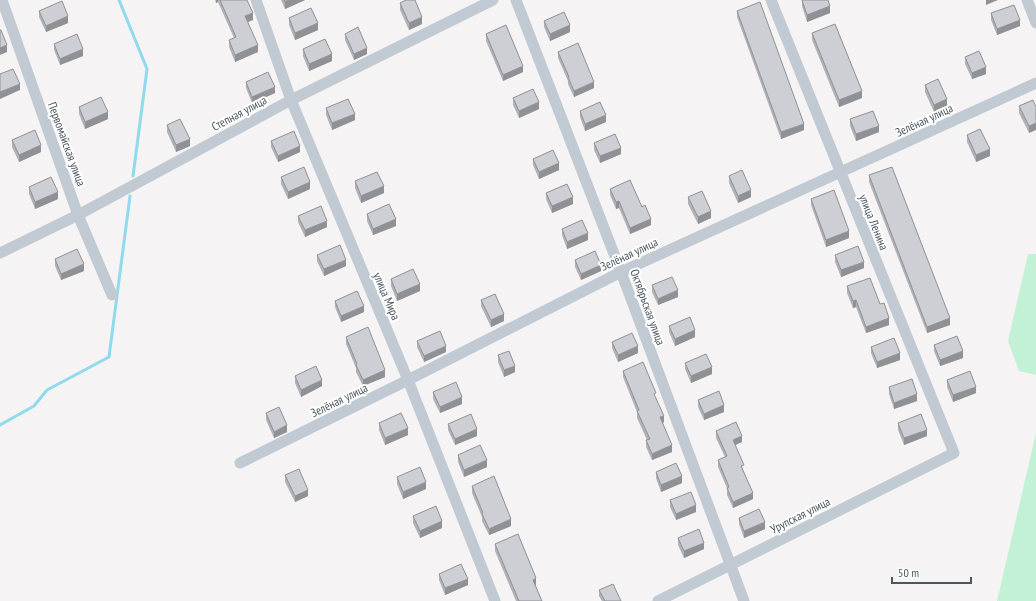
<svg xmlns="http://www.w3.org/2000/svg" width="1036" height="601" viewBox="0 0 1036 601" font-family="'PT Sans Narrow',sans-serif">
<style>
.green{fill:#c3f1d5}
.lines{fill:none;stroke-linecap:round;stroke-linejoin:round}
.stream{stroke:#90daee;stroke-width:3}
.minor{stroke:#c1cad2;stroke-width:11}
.wall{fill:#b0b2b7}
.shaded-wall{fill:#909195}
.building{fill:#cdcfd5;stroke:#909195}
.labels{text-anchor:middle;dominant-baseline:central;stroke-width:4;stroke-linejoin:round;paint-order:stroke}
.street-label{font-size:12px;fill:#4a5661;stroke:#fff}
</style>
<rect width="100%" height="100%" fill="#f5f3f3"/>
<!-- green -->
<path class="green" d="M1028,254H1036V375L1019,371L1008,341Z
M1036,433V601H997Z"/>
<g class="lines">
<!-- stream -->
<path class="stream" d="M119,0L147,69L133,176
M0,425L34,406L47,390L109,357L130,196"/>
<!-- minor -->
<path class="minor" d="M2,0L78,215L112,295
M256,0L291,100L408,380L495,601
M516,0L621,272L744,601
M1027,0L1036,23
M0,253L78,215L291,100L493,0
M240,463L408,380L621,272L1036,83
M658,601L954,453L771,0"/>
</g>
<!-- wall -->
<path class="wall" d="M215,0H247L253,20L248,22L258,52L235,62L229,47V40L234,38L218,2L216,3Z
M281,0H305L285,9Z
M802,0L830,13L807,22L802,6Z
M400,3L422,24L409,30L400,10Z
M39,11L68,23L46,32L39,17Z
M737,11L804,130L781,139L737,17Z
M991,13L1020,26L997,35L991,20Z
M289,18L318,30L295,40L289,25Z
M544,21L570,32L550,41L544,27Z
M812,33L862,98L839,107L812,40Z
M345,34L367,54L354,60L345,40Z
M486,34L523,72L503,81L486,41Z
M54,44L83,56L60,65L54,50Z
M303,49L332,61L309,71L303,56Z
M558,52L594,88L574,97L568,84V81L558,58Z
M965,57L986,74L972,79L965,64Z
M246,82L275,93L252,103L246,88Z
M925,85L947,106L934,112L925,92Z
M513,98L539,109L519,118L513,105Z
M1033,100L1029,133L1019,113V106Z
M79,107L108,119L85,129L79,114Z
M326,108L355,120L332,130L326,115Z
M580,111L606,122L585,131L580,117Z
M850,119L879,132L856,141L850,126Z
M167,125L190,146L176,152L167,132Z
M967,135L990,156L976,162L967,142Z
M12,140L41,152L19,162L12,147Z
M271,141L300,152L278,162L271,147Z
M594,143L621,154L600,163L594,150Z
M533,159L559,170L539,179L533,165Z
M869,175L950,325L927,333L869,182Z
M729,176L751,197L738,203L729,183Z
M281,177L310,189L288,199L281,184Z
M355,181L384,193L361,203L355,188Z
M29,187L58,199L35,209L29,194Z
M610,189L651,225L630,234L619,208L616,209L610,195Z
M546,193L573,204L552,213L546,199Z
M688,197L711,218L698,224L688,204Z
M811,199L849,238L826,247L811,205Z
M367,214L396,226L373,235L367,221Z
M298,216L327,227L305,237L298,222Z
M562,229L588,240L567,249L562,235Z
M317,255L346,266L324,276L317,261Z
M835,255L864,268L841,277L835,262Z
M55,259L84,271L61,280L55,266Z
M575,260L601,271L581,280L575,267Z
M391,279L420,291L397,301L391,286Z
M652,285L678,297L658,305L652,292Z
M847,286L880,304L889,325L866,333L856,307L853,308L847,293Z
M481,300L504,321L491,327L481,306Z
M335,301L364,312L341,322L335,307Z
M669,326L695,337L675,346L669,332Z
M346,337L385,377L363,386L356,372V368L346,344Z
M417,341L446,352L424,362L417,347Z
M612,342L638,353L618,362L612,348Z
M934,345L963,358L940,366L934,351Z
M871,347L900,360L877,368L871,353Z
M498,355L515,372L504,377L498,362Z
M685,363L712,374L691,383L685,369Z
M623,371L656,398L664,422L663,423L672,452L652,460L646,447V440H647L637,418V412L623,377Z
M295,376L322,386L301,397L295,383Z
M947,380L976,393L953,402L947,387Z
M889,387L917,401L894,409L889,394Z
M433,392L462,404L440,413L433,399Z
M698,400L724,412L704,420L698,407Z
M266,413L287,432L274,438L266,420Z
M379,423L408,435L385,445L379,430Z
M898,423L927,436L904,445L898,430Z
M448,424L477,436L455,445L448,430Z
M716,431L742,442L735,445L753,499L733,508L727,495V488L718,467V460L725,457L716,438Z
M458,455L487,467L464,477L458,462Z
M656,472L682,483L661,492L656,478Z
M285,475L308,496L295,502L285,482Z
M397,477L426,489L403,499L397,484Z
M472,486L511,526L489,535L482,521V517L472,493Z
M670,500L696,512L676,520L670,507Z
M413,516L442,528L420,538L413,523Z
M739,518L765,529L744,538L739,524Z
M678,538L704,549L684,558L678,545Z
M495,544L536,585H535L542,601H516L495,551Z
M439,574L468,585L445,595L439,580Z
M599,590L621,601H602L599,596Z"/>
<!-- shaded-wall -->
<path class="shaded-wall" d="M216,0H218V2L216,3Z
M289,0H305L285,9V2Z
M986,0H998L986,5Z
M830,6V13L807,22V15Z
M253,13V20L245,23V16Z
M68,16V23L46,32V26Z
M422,17V24L409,30V23Z
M1020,20V26L997,35V29Z
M318,23V30L295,40V33Z
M570,25V32L550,41V34Z
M7,45V52L0,55V48Z
M258,45V52L235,62V55Z
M367,48V54L354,60V54Z
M83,49V56L60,65V59Z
M332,54V61L309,71V64Z
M523,66V72L503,81V75Z
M986,67V74L972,79V73Z
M594,82V88L574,97V91Z
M20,84V90L0,99V92Z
M275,87V93L252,103V97Z
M862,91V98L839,107V100Z
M947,99V106L934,112V105Z
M539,102V109L519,118V111Z
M108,112V119L85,129V122Z
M355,114V120L332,130V123Z
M606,115V122L585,131V124Z
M1036,123V130L1029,133V126Z
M804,124V130L781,139V132Z
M879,126V132L856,141V134Z
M190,139V146L176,152V145Z
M41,145V152L19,162V155Z
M300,146V152L278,162V156Z
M621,148V154L600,163V156Z
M990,149V156L976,162V155Z
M559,163V170L539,179V172Z
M310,182V189L288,199V192Z
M384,186V193L361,203V196Z
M751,190V197L738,203V196Z
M58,192V199L35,209V202Z
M573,197V204L552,213V206Z
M619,201V208L616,209V202Z
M711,211V218L698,224V217Z
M396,219V226L373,235V229Z
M651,219V225L630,234V228Z
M327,221V227L305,237V230Z
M849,231V238L826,247V240Z
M588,233V240L567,249V242Z
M346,260V266L324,276V269Z
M864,262V268L841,277V270Z
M84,264V271L61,280V274Z
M601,265V271L581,280V274Z
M420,284V291L397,301V294Z
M678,290V297L658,305V299Z
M856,300V307L853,308V301Z
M364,306V312L341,322V316Z
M504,314V321L491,327V320Z
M889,318V325L866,333V327Z
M950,318V325L927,333V327Z
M695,330V337L675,346V339Z
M446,346V352L424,362V356Z
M638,346V353L618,362V355Z
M963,351V358L940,366V360Z
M900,353V360L877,368V362Z
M515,366V372L504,377V370Z
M712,367V374L691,383V376Z
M385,370V377L363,386V380Z
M322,380V386L301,397V390Z
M976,387V393L953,402V395Z
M917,394V401L894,409V403Z
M462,397V404L440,413V407Z
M724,405V412L704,420V414Z
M664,416V422L660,424V417Z
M287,425V432L274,438V432Z
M408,428V435L385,445V438Z
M477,429V436L455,445V439Z
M927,430V436L904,445V438Z
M742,436V442L733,446V440Z
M672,445V452L652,460V454Z
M487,460V467L464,477V470Z
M682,476V483L661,492V485Z
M426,482V489L403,499V492Z
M308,490V496L295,502V496Z
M753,493V499L733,508V502Z
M696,505V512L676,520V514Z
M511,519V526L489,535V529Z
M442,521V528L420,538V531Z
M765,522V529L744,538V531Z
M704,543V549L684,558V551Z
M536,578V585L533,586V580Z
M468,579V585L445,595V588Z"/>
<!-- building -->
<path class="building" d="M220,0H247L253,13L245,16L258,45L235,55L229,40L236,37Z
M284,0H289L285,2Z
M406,0H415L422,17L409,23L400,3Z
M802,0H828L830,6L807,15Z
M62,1L68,16L46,26L39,11Z
M760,2L804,124L781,132L737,11Z
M1014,5L1020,20L997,29L991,13Z
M311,8L318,23L295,33L289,18Z
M564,12L570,25L550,34L544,21Z
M835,24L862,91L839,100L812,33Z
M506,25L523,66L503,75L486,34Z
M358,27L367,48L354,54L345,34Z
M0,30H1L7,45L0,48Z
M77,34L83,49L60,59L54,44Z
M325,39L332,54L309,64L303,49Z
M578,43L594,82L574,91L568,77H569L558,52Z
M979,51L986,67L972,73L965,57Z
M13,69L20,84L0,92V74Z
M268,72L275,87L252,97L246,82Z
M938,79L947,99L934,105L925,85Z
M533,89L539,102L519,111L513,98Z
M101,97L108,112L85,122L79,107Z
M348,99L355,114L332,123L326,108Z
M1033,100L1036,107V123L1029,126L1019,106Z
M600,102L606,115L585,124L580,111Z
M873,111L879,126L856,134L850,119Z
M180,119L190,139L176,145L167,125Z
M980,129L990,149L976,155L967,135Z
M35,130L41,145L19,155L12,140Z
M294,131L300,146L278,156L271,141Z
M615,134L621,148L600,156L594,143Z
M553,150L559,163L539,172L533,159Z
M304,167L310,182L288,192L281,177Z
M892,167L950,318L927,327L869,175Z
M742,170L751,190L738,196L729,176Z
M377,172L384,186L361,196L355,181Z
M51,177L58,192L35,202L29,187Z
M630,180L642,207L645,205L651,219L630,228L619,201L616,202L610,189Z
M567,184L573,197L552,206L546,193Z
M834,190L849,231L826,240L811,199Z
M702,191L711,211L698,217L688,197Z
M389,204L396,219L373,229L367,214Z
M321,206L327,221L305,230L298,216Z
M582,220L588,233L567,242L562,229Z
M340,245L346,260L324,269L317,255Z
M858,246L864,262L841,270L835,255Z
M77,249L84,264L61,274L55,259Z
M595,251L601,265L581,274L575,260Z
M413,269L420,284L397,294L391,279Z
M672,277L678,290L658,299L652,285Z
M870,278L880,304L884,303L889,318L866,327L856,300L853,301L847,286Z
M357,291L364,306L341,316L335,301Z
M495,294L504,314L491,320L481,300Z
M690,317L695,330L675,339L669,326Z
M368,327L385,370L363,380L356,365L357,364L346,337Z
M440,331L446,346L424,356L417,341Z
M632,333L638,346L618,355L612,342Z
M957,336L963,351L940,360L934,345Z
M894,338L900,353L877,362L871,347Z
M509,351L515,366L504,370L498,355Z
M706,354L712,367L691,376L685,363Z
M643,362L656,393L654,394L664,416L660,417L672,445L652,454L646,440L650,439L637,411L639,410L623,371Z
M316,366L322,380L301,390L295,376Z
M970,371L976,387L953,395L947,380Z
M912,379L917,394L894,403L889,387Z
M456,382L462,397L440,407L433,392Z
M719,391L724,405L704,414L698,400Z
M279,407L287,425L274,432L266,413Z
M401,413L408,428L385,438L379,423Z
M471,414L477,429L455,439L448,424Z
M921,414L927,430L904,438L898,423Z
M736,422L742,436L733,440L744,465L741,466L753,493L733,502L727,488L729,487L718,460L727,456L716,431Z
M480,445L487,460L464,470L458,455Z
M676,463L682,476L661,485L656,472Z
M420,467L426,482L403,492L397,477Z
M299,469L308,490L295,496L285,475Z
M494,476L511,519L489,529L482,514L483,513L472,486Z
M691,492L696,505L676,514L670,500Z
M436,506L442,521L420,531L413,516Z
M759,509L765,522L744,531L739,518Z
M699,529L704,543L684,551L678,538Z
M518,534L536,578L533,580L542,601H519L495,544Z
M461,564L468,579L445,588L439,574Z
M613,584L621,601H605L599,590Z"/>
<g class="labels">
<!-- street labels -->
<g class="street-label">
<text transform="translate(239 113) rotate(-28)">Степная улица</text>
<text transform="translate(924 120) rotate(-25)">Зелёная улица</text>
<text transform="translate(67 144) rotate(70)">Первомайская улица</text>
<text transform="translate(874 222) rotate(68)">улица Ленина</text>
<text transform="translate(629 254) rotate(-25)">Зелёная улица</text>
<text transform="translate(387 296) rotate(67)">улица Мира</text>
<text transform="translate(648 307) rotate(70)">Октябрьская улица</text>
<text transform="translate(339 400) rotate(-26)">Зелёная улица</text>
<text transform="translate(800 515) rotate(-27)">Урупская улица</text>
</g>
</g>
<!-- scale -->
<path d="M892 577v6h79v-6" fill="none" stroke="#4a5661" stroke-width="2"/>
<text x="898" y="577" font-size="12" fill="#4a5661" stroke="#ffffff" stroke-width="3" paint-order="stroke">50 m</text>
</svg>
